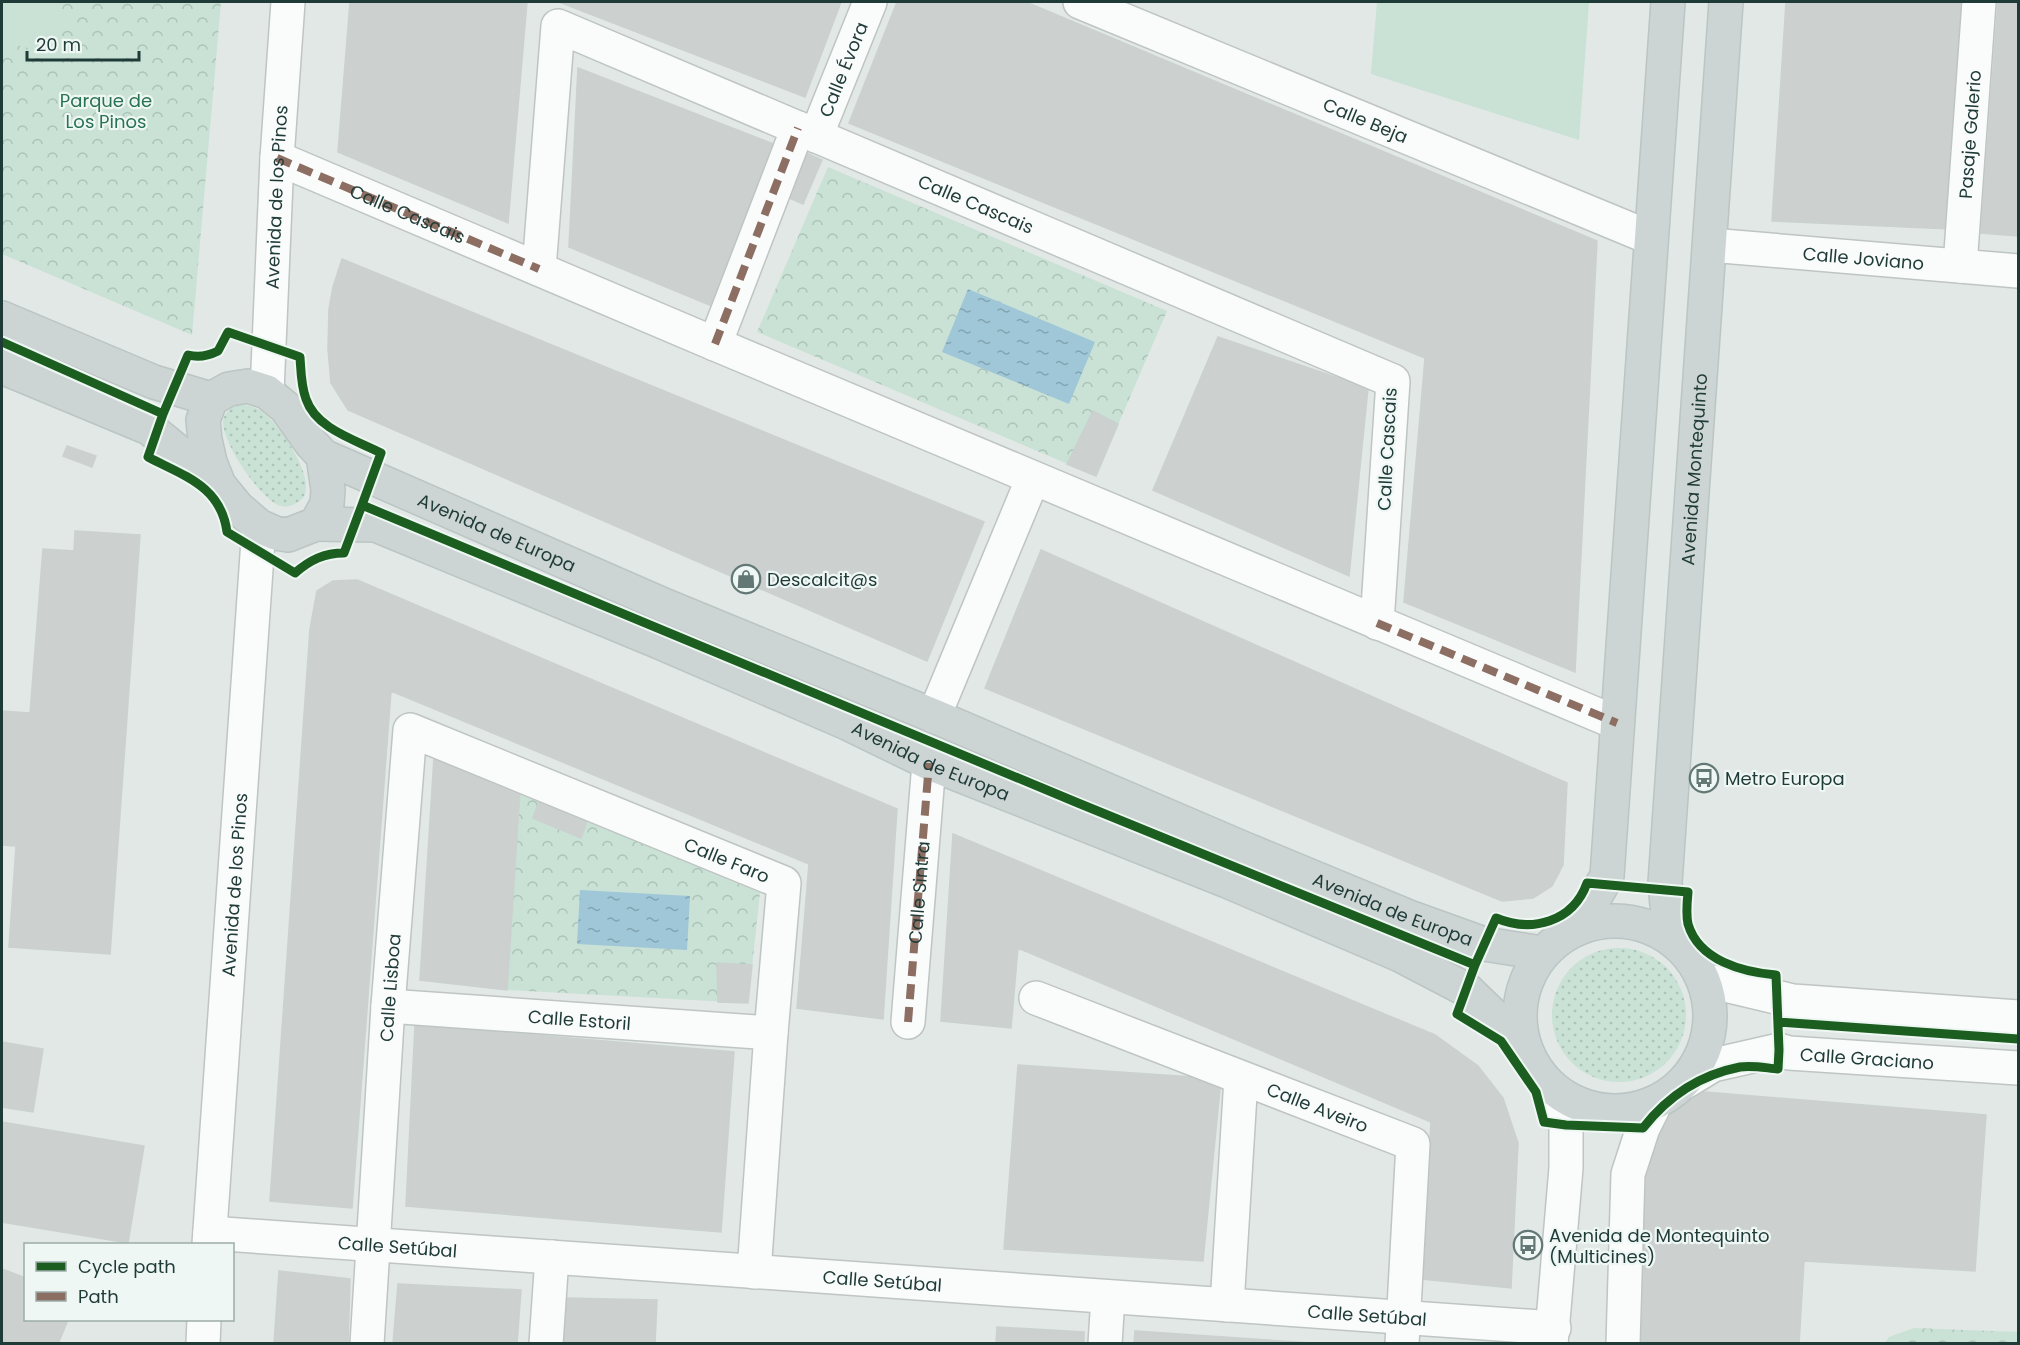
<svg xmlns="http://www.w3.org/2000/svg" width="2020" height="1345" viewBox="0 0 2020 1345" font-family="Poppins,sans-serif">
<style>
.grass{fill:url(#grass-dots)}
.forest{fill:url(#forest-crowns)}
.garden{fill:#c9e2d5}
.water{fill:url(#water-ripples)}
.building{fill:#ccd1d0;stroke:#cad1cf;stroke-width:1.5}
.lines{fill:none;stroke-linecap:round;stroke-linejoin:round}
.minor-casing{stroke:#bec5c3;stroke-width:36}
.major-casing{stroke:#bbc5c3;stroke-width:36}
.minor{stroke:#fafcfb;stroke-width:33}
.major{stroke:#ccd5d3;stroke-width:33}
.quiet{stroke:#8d6e63;stroke-width:8;stroke-dasharray:15 8;stroke-linecap:butt}
.cycleway-casing{stroke:#eff7f4;stroke-width:13}
.cycleway{stroke:#1b5e20;stroke-width:9}
.labels{text-anchor:middle;dominant-baseline:central;stroke-width:4.5;stroke-linejoin:round;paint-order:stroke}
.street-label{font-size:18px;fill:#1f3b38;stroke:#eff7f4}
.park-label{font-size:18px;fill:#287351;stroke:#eff7f4}
.poi-label{font-size:18px;fill:#1f3b38;stroke:#eff7f4;text-anchor:start}
</style>
<defs>
<pattern id="grass-dots" width="8" height="8" patternUnits="userSpaceOnUse" patternTransform="scale(1.5)"><rect width="8" height="8" fill="#c9e2d5"/><path d="M2 2h.1M6 6h.1" fill="none" stroke="#acc3b8" stroke-width="1.8" stroke-linecap="round"/></pattern>
<pattern id="forest-crowns" width="20" height="18" patternUnits="userSpaceOnUse" patternTransform="scale(1.5)"><rect width="20" height="18" fill="#c9e2d5"/><path d="M2 6a3 3 0 1 1 6 0M12 15a3 3 0 1 1 6 0" fill="none" stroke="#acc3b8"/></pattern>
<pattern id="water-ripples" width="26" height="14" patternUnits="userSpaceOnUse" patternTransform="scale(1.5)"><rect width="26" height="14" fill="#a0c7d8"/><path d="M2 4q2-2 4 0t4 0M15 11q2-2 4 0t4 0" fill="none" stroke="#82a3b0"/></pattern>
</defs>
<rect width="100%" height="100%" fill="#e1e8e6"/>
<!-- grass -->
<path class="grass" d="M242,404C247,406 255,407 260,410C277,421 325,487 298,502C293,505 287,508 281,506C262,502 216,436 224,417C228,409 234,406 242,404Z
M1552 1015a67 67 0 1 1 134 0a67 67 0 1 1-134 0Z"/>
<!-- forest -->
<path class="forest" d="M2,2H221L192,335L2,254Z
M828,167L1167,311L1096,476L757,332Z
M520,790L760,893L748,1003L507,990Z
M1914,1328L2018,1332V1343L1884,1344L1889,1337Z"/>
<!-- garden -->
<path class="garden" d="M2,2H64L50,54L2,41Z
M1377,2H1589L1579,140L1371,74Z"/>
<!-- water -->
<path class="water" d="M968,289L1095,342L1069,404L942,352Z
M580,890L690,896L687,950L577,944Z"/>
<!-- building -->
<path class="building" d="M350,2H527L508,223L338,152Z
M559,2H841L805,97Z
M897,2H1026L1597,241L1575,672L1404,602L1425,358L849,123Z
M1786,2H1967L1950,229L1772,221Z
M1998,2H2018V236L1981,233Z
M578,68L781,147L712,306L569,247Z
M797,149L822,160L803,204L778,193Z
M342,259L984,522L927,661L348,410L331,383L328,349L329,309L333,287Z
M1218,337L1368,388L1349,576L1153,490Z
M1093,411L1118,424L1096,476L1067,464Z
M67,446L96,456L92,467L63,456Z
M75,531L140,535L110,954L9,947L16,846L2,845V711L30,713L43,549L74,551Z
M1041,550L1567,783L1563,865L1552,886L1533,898L1502,901L985,688Z
M357,580L897,809L883,1019L797,1008L809,864L391,691L352,1208L270,1201L310,629L317,591L333,581Z
M434,757L520,790L507,990L420,980Z
M540,798L588,819L581,838L533,818Z
M953,834L1435,1035L1478,1066L1503,1098L1518,1143L1511,1288L1422,1279L1431,1122L1018,948L1011,1028L941,1021Z
M717,963L752,965L748,1003L718,1002Z
M415,1025L734,1052L721,1232L406,1206Z
M2,1042L43,1049L33,1112L2,1107Z
M1018,1065L1221,1079L1203,1261L1004,1249Z
M1705,1092L1986,1115L1975,1271L1804,1261L1799,1344H1629L1643,1128Z
M2,1122L144,1146L128,1243L2,1222Z
M2,1269L26,1278V1320H68L58,1344H2Z
M279,1271L350,1279L348,1344H274Z
M398,1284L521,1290L517,1344H393Z
M566,1298L657,1300L655,1344H563Z
M997,1327L1084,1332V1344H996Z
M1135,1331L1327,1344H1134Z"/>
<g class="lines">
<!-- minor casing -->
<g class="minor-casing">
<g id="minor">
<path id="s1" d="M1080,2L1651,238"/>
<path id="s2" d="M816,136L870,2"/>
<path id="s3" d="M277,158L715,344L1617,723"/>
<path id="s4" d="M1710,245L2018,271"/>
<path id="s5" d="M1960,266L1979,2"/>
<path id="s6" d="M539,269L558,26L1393,381L1377,623"/>
<path d="M715,344L798,128"/>
<path id="s7" d="M267,392L277,158L288,2"/>
<path d="M934,716L1033,478"/>
<path d="M1704,980L1793,1001L2018,1017"/>
<path id="s8" d="M1036,998L1413,1144L1402,1344"/>
<path id="s9" d="M388,1006L771,1033"/>
<path d="M908,1022L929,763"/>
<path id="s10" d="M1685,1082L1713,1065L1779,1050L1789,1053L2018,1068"/>
<path id="s11" d="M210,1233L1554,1328"/>
<path id="s12" d="M209,1244L259,526"/>
<path d="M1227,1305L1241,1078"/>
<path d="M203,1344L204,1320"/>
<path id="s13" d="M367,1344L388,1006L410,730L784,883L771,1033L754,1272"/>
<path d="M546,1344L552,1257"/>
<path d="M1105,1344L1108,1297"/>
<path d="M1551,1344L1566,1168V1125L1561,1097"/>
<path d="M1623,1344L1628,1174L1643,1128L1655,1104"/>
</g>
</g>
<!-- major casing -->
<g class="major-casing">
<g id="major">
<path d="M2,318L154,382L211,399"/>
<path d="M2,367L149,428L219,485"/>
<path d="M248,386L267,392L286,408L311,443L323,456L328,490L327,504L316,524L288,535L275,533L259,526L237,507L219,485L210,462L205,440L203,420L211,399L229,389Z"/>
<path id="s14" d="M323,456L666,606L934,716L1240,847L1409,917L1484,944L1542,953"/>
<path id="s15" d="M316,524L376,525L657,641L847,723L929,763L1227,881L1400,955L1467,990L1524,1045"/>
<circle cx="1615" cy="1016" r="95"/>
<path d="M1577,928L1607,876L1668,2"/>
<path id="s16" d="M1670,938L1665,883L1726,2"/>
</g>
</g>
<!-- minor -->
<use href="#minor" class="minor"/>
<!-- major -->
<use href="#major" class="major"/>
<!-- quiet -->
<g class="quiet">
<path d="M277,158L539,269"/>
<path d="M715,344L798,128"/>
<path d="M1377,623L1617,723"/>
<path id="s17" d="M908,1022L929,763"/>
</g>
<!-- cycleway casing -->
<g class="cycleway-casing">
<path id="cycleway" d="M2,342L163,414
M362,505L344,553C324,553 310,560 295,573L227,532C221,486 184,476 148,457L163,414L188,355C199,358 208,356 218,351L228,332L300,357C301,371 301,386 306,399C316,429 356,440 381,453L362,505L1078,803L1475,965
M1587,883L1688,892C1687,902 1686,915 1688,924C1699,961 1743,972 1776,975L1779,1050L1778,1069C1766,1068 1752,1065 1740,1067C1699,1075 1668,1096 1643,1128L1566,1125L1544,1122L1536,1092L1501,1041L1457,1014L1475,965L1496,918C1532,933 1573,922 1587,883Z
M1778,1022L2018,1039"/>
</g>
<!-- cycleway -->
<use href="#cycleway" class="cycleway"/>
</g>
<!-- icons -->
<defs>
<g id="shop-ring" transform="scale(1.5)"><circle r="9.5" fill="#eff7f4" stroke="#637875" stroke-width="1.5"/><path d="M-5-2.5h2.3a2.7 3.5 0 0 1 5.4 0H5L5.5 6h-11ZM-1.5-2.5h3a1.5 2.3 0 0 0-3 0Z" fill="#637875"/></g>
<g id="bus-ring" transform="scale(1.5)"><circle r="9.5" fill="#eff7f4" stroke="#637875" stroke-width="1.5"/><path d="M-5-6H5V4H4V6H2V4H-2V6H-4V4H-5ZM-3.5-4V0h7V-4ZM-3.5 1.2v1.5H-2V1.2ZM2 1.2v1.5H3.5V1.2Z" fill="#637875"/></g>
</defs>
<g fill-rule="evenodd">
<use href="#shop-ring" x="746" y="579"/>
<use href="#bus-ring" x="1704" y="778"/>
<use href="#bus-ring" x="1528" y="1245"/>
</g>
<g class="labels">
<!-- street labels -->
<g class="street-label">
<text stroke="none"><textPath href="#s2" startOffset="72">Calle Évora</textPath></text>
<text stroke="none"><textPath href="#s1" startOffset="309">Calle Beja</textPath></text>
<text stroke="none"><textPath href="#s5" startOffset="132">Pasaje Galerio</textPath></text>
<text stroke="none"><textPath href="#s7" startOffset="195">Avenida de los Pinos</textPath></text>
<text stroke="none"><textPath href="#s6" startOffset="698">Calle Cascais</textPath></text>
<text stroke="none"><textPath href="#s3" startOffset="142">Calle Cascais</textPath></text>
<text stroke="none"><textPath href="#s4" startOffset="154">Calle Joviano</textPath></text>
<text transform="translate(1387 449) rotate(-87)">Calle Cascais</text>
<text stroke="none"><textPath href="#s16" startOffset="470">Avenida Montequinto</textPath></text>
<text stroke="none"><textPath href="#s14" startOffset="190">Avenida de Europa</textPath></text>
<text stroke="none"><textPath href="#s15" startOffset="663">Avenida de Europa</textPath></text>
<text stroke="none"><textPath href="#s13" startOffset="958">Calle Faro</textPath></text>
<text stroke="none"><textPath href="#s12" startOffset="360">Avenida de los Pinos</textPath></text>
<text stroke="none"><textPath href="#s17" startOffset="130">Calle Sintra</textPath></text>
<text stroke="none"><textPath href="#s14" startOffset="1162">Avenida de Europa</textPath></text>
<text stroke="none"><textPath href="#s13" startOffset="357">Calle Lisboa</textPath></text>
<text stroke="none"><textPath href="#s9" startOffset="192">Calle Estoril</textPath></text>
<text stroke="none"><textPath href="#s10" startOffset="189">Calle Graciano</textPath></text>
<text stroke="none"><textPath href="#s8" startOffset="302">Calle Aveiro</textPath></text>
<text stroke="none"><textPath href="#s11" startOffset="188">Calle Setúbal</textPath></text>
<text stroke="none"><textPath href="#s11" startOffset="674">Calle Setúbal</textPath></text>
<text stroke="none"><textPath href="#s11" startOffset="1160">Calle Setúbal</textPath></text>
</g>
<!-- park labels -->
<g class="park-label">
<text x="106" y="100">Parque de<tspan x="106" dy="21">Los Pinos</tspan></text>
</g>
<!-- poi labels -->
<g class="poi-label">
<text x="767" y="579">Descalcit@s</text>
<text x="1725" y="778">Metro Europa</text>
<text x="1549" y="1235">Avenida de Montequinto<tspan x="1549" dy="21">(Multicines)</tspan></text>
</g>
</g>
<!-- border -->
<rect width="2020" height="1345" fill="none" stroke="#1f3b38" stroke-width="6"/>
<!-- legend -->
<rect x="24" y="1243" width="210" height="78" fill="#eff7f4" stroke="#9caca9" stroke-width="1.5"/>
<rect x="36" y="1262" width="30" height="9" fill="#1b5e20" stroke="#9caca9" stroke-width="1.5"/>
<text x="78" y="1273" font-size="18" fill="#1f3b38">Cycle path</text>
<rect x="36" y="1292" width="30" height="9" fill="#8d6e63" stroke="#9caca9" stroke-width="1.5"/>
<text x="78" y="1303" font-size="18" fill="#1f3b38">Path</text>
<!-- scale -->
<path d="M27 51v9h112v-9" fill="none" stroke="#1f3b38" stroke-width="3"/>
<text x="36" y="51" font-size="18" fill="#1f3b38" stroke="#eff7f4" stroke-width="4.5" paint-order="stroke">20 m</text>
</svg>
